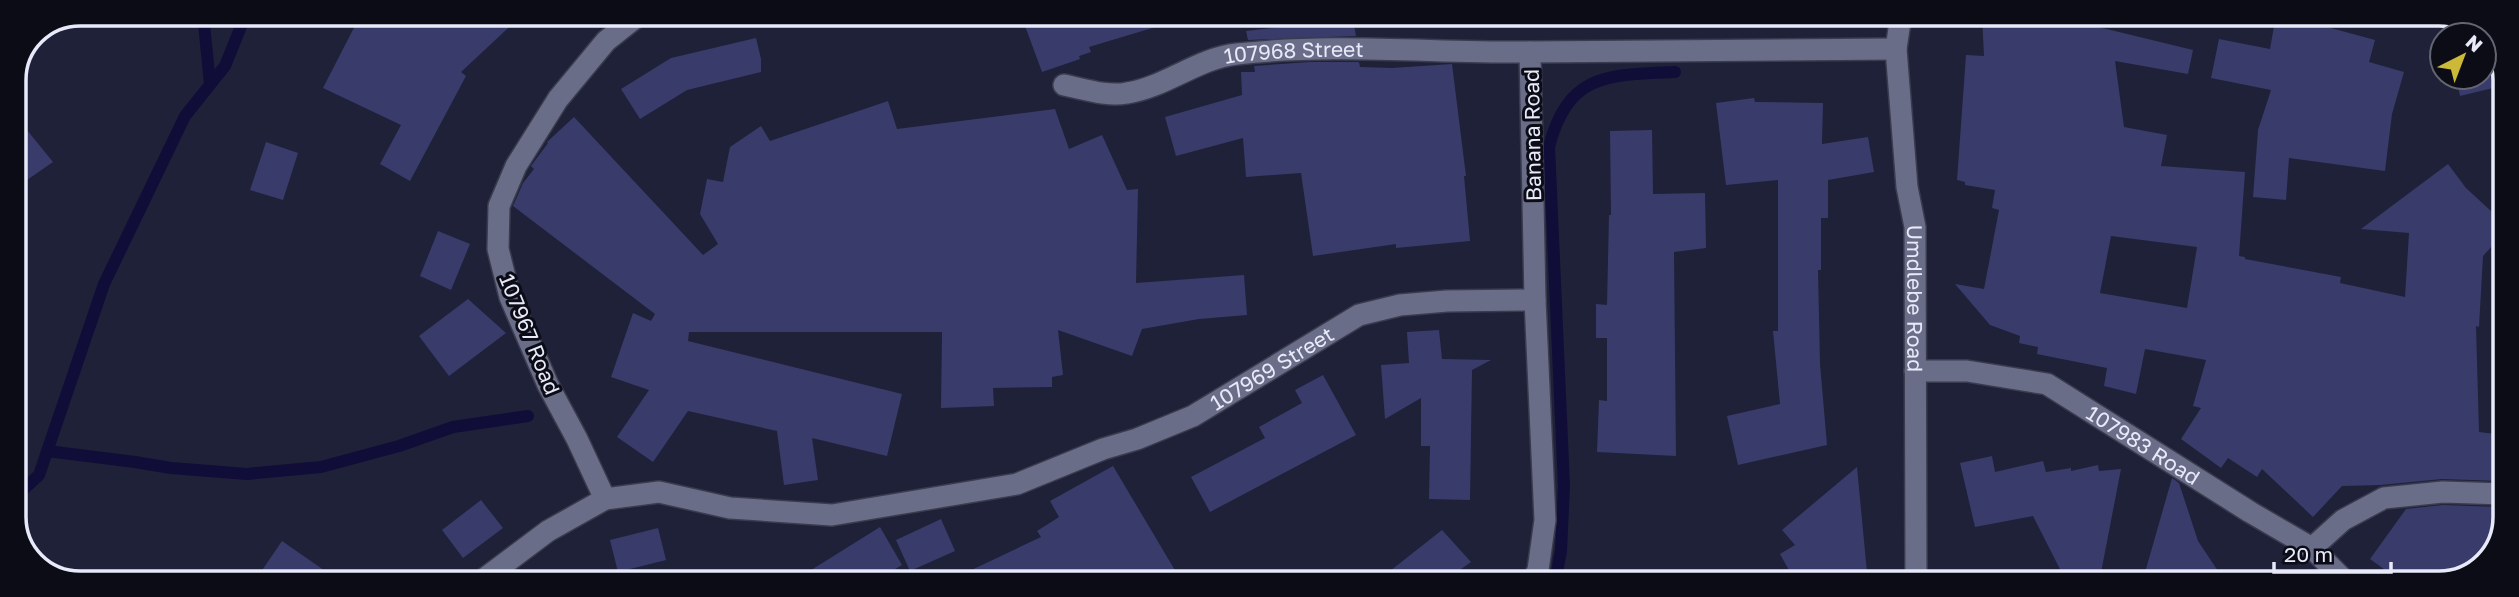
<svg xmlns="http://www.w3.org/2000/svg" width="2519" height="597" viewBox="0 0 2519 597" font-family="'Golos Text',sans-serif">
<style>
.lines{fill:none;stroke-linecap:round;stroke-linejoin:round}
.stream{stroke:#100d38;stroke-width:12}
.building{fill:#393b6b;fill-rule:evenodd}
.street-casing{stroke:#3a3b4e;stroke-width:24}
.street{stroke:#6a6d88;stroke-width:21}
.labels{text-anchor:middle;dominant-baseline:central;stroke-width:6;stroke-linejoin:round;paint-order:stroke}
.street-label{font-size:21px;fill:#e8eafa;stroke:#0b0c16}
.rim{fill:none;stroke:#e8eafa;stroke-width:3.5}
</style>
<rect width="100%" height="100%" fill="#1f2138"/>
<g class="lines">
<!-- stream -->
<path class="stream" d="M203,14L210,84
M47,451L135,462L171,468L247,474L321,467L399,446L453,427L528,416
M14,498L39,475L104,284L185,116L225,66L246,14
M1555,582L1561,551L1564,486L1549,147C1568,72 1610,75 1675,72"/>
</g>
<!-- building -->
<path class="building" d="M361,14H523L461,72L466,76L410,181L380,164L401,125L323,88Z
M1021,15H1168L1169,23L1089,47L1091,52L1079,56L1080,59L1042,72Z
M1982,15H2084L2086,24L2193,50L2188,74L2115,61L2124,127L2167,135L2161,166L2245,172L2239,256L2245,257V259L2341,277L2340,283L2405,297L2409,233L2361,229L2448,164L2466,188L2504,223V233L2483,256L2479,327L2476,326L2479,432L2504,435L2501,481L2442,479L2381,485L2342,486L2313,517L2262,469L2257,477L2228,458L2221,468L2181,439L2201,408L2193,406L2206,360L2145,349L2136,394L2104,386L2107,368L2037,354L2038,347L2019,343L2020,336L1990,325L1955,284L1984,289L1999,210L1992,208L1995,190L1965,185V182L1957,180L1966,55L1984,56ZM2111,236L2197,247L2187,308L2100,293Z
M2276,15H2318L2316,24L2375,40L2369,62L2404,72L2392,114L2385,171L2289,158L2286,200L2253,197L2258,130L2271,90L2211,78L2219,39L2270,49Z
M2455,17L2480,32L2481,35H2450L2447,18Z
M1353,19L1356,36L1248,40L1246,31Z
M756,38L761,59V72L687,90L640,119L621,89L671,58Z
M2484,47L2493,88L2460,96L2456,77H2484Z
M1310,62H1359L1360,67L1392,68L1452,64L1466,176H1464L1470,241L1396,248V244L1313,256L1301,173L1246,177L1243,138L1176,156L1165,117L1242,95L1241,72H1255L1254,66Z
M1754,98L1755,102L1823,103L1822,144L1868,137L1874,172L1828,180V218H1821V270H1818L1820,364L1827,445L1738,465L1727,416L1780,404L1773,331H1778V180L1726,185L1716,103Z
M888,101L897,129L1055,109L1069,149L1102,135L1127,190L1138,189L1136,283L1244,275L1247,315L1199,319L1142,329L1132,356L1058,330L1063,375L1052,377V387L993,388L994,406L941,408L942,332H689L688,341L902,394L887,456L812,438L818,480L784,485L777,431L688,411L653,462L617,437L649,390L611,377L633,313L651,321L655,314L513,206L523,183L534,169L531,166L548,143L547,142L574,117L703,255L718,244L700,214L707,179L723,182L730,147L761,126L770,141Z
M14,114L53,162L14,189Z
M1652,130L1653,194L1705,193L1706,248L1674,252L1676,456L1597,452L1599,400L1607,401V338H1596V304L1607,305L1609,215H1611L1610,131Z
M266,142L298,153L283,200L250,190Z
M438,231L470,244L451,290L420,276Z
M468,299L506,333L449,376L419,336Z
M1439,330L1442,359L1491,360L1472,370L1470,500L1429,499L1430,446H1421V398L1385,419L1381,365L1409,363L1407,332Z
M1323,375L1356,435L1210,512L1191,477L1265,438L1259,427L1302,403L1295,390Z
M1992,456L1995,472L2043,461L2046,472L2071,468V471L2098,465L2099,471L2121,469L2099,583H2067L2033,516L1975,527L1960,463Z
M1113,466L1182,582H946L1041,537L1037,531L1059,517L1050,501Z
M1857,467L1868,583H1796L1780,554L1795,545L1782,530Z
M2172,478L2179,483L2198,541L2226,583H2142Z
M481,500L503,528L463,558L442,530Z
M2443,505L2498,507L2496,519H2504V530L2482,567L2439,583H2403L2370,559L2406,509Z
M941,519L955,551L910,571L896,540Z
M880,527L902,565L874,582H792Z
M658,528L666,560L618,572L610,540Z
M1442,530L1471,562L1443,582H1376Z
M282,541L341,582H254Z"/>
<g class="lines">
<!-- street casing -->
<g class="street-casing">
<g id="street">
<path id="s1" d="M1901,15L1896,49L1907,187L1915,227L1916,583"/>
<path id="s2" d="M1064,85C1084,89 1107,97 1127,93C1166,87 1198,58 1237,54C1334,43 1433,53 1530,52"/>
<path id="s3" d="M1915,371H1967L2047,384L2250,512L2312,548L2347,583"/>
<path id="s4" d="M605,499L659,492L730,508L832,515L1017,484L1103,449L1137,439L1193,416L1359,315L1400,305L1447,301L1535,300"/>
<path d="M2312,548L2343,520L2384,498L2443,492L2504,494"/>
<path d="M480,582L548,531L605,499L577,439L548,385L510,297L498,249L499,206L516,166L558,99L606,41L640,14"/>
<path d="M1532,582L1538,570L1545,520L1535,300L1530,52L1896,49"/>
</g>
</g>
<!-- street -->
<use href="#street" class="street"/>
</g>
<g class="labels">
<!-- street labels -->
<g class="street-label">
<text stroke="none"><textPath href="#s2" startOffset="238">107968 Street</textPath></text>
<text transform="translate(1532 135) rotate(-91)">Banana Road</text>
<text stroke="none"><textPath href="#s1" startOffset="285">Umdlebe Road</textPath></text>
<text transform="translate(530 334) rotate(68)">107967 Road</text>
<text stroke="none"><textPath href="#s4" startOffset="698">107969 Street</textPath></text>
<text stroke="none"><textPath href="#s3" startOffset="247">107983 Road</textPath></text>
</g>
</g>
<!-- crop -->
<path d="M0 0H2519V597H0ZM80 26H2439A54 54 0 0 1 2493 80V517A54 54 0 0 1 2439 571H80A54 54 0 0 1 26 517V80A54 54 0 0 1 80 26Z" fill="#0b0c16" fill-rule="evenodd"/>
<path class="rim" d="M80 26H2439A54 54 0 0 1 2493 80V517A54 54 0 0 1 2439 571H80A54 54 0 0 1 26 517V80A54 54 0 0 1 80 26Z"/>
<!-- north arrow -->
<g transform="translate(2463 56) rotate(42)"><circle r="33" fill="#0b0c16" stroke="#636571" stroke-width="2"/>
<path d="M0-5L12 26L0 18L-12 26Z" fill="#cdb938"/>
<text y="-10" font-size="19" font-weight="bold" text-anchor="middle" fill="#e8eafa">N</text>
</g>
<!-- scale -->
<path d="M2274 562v10h117v-10" fill="none" stroke="#e8eafa" stroke-width="3.5"/>
<text x="2284" y="562" font-size="21" fill="#e8eafa" stroke="#0b0c16" stroke-width="5" paint-order="stroke">20 m</text>
</svg>
